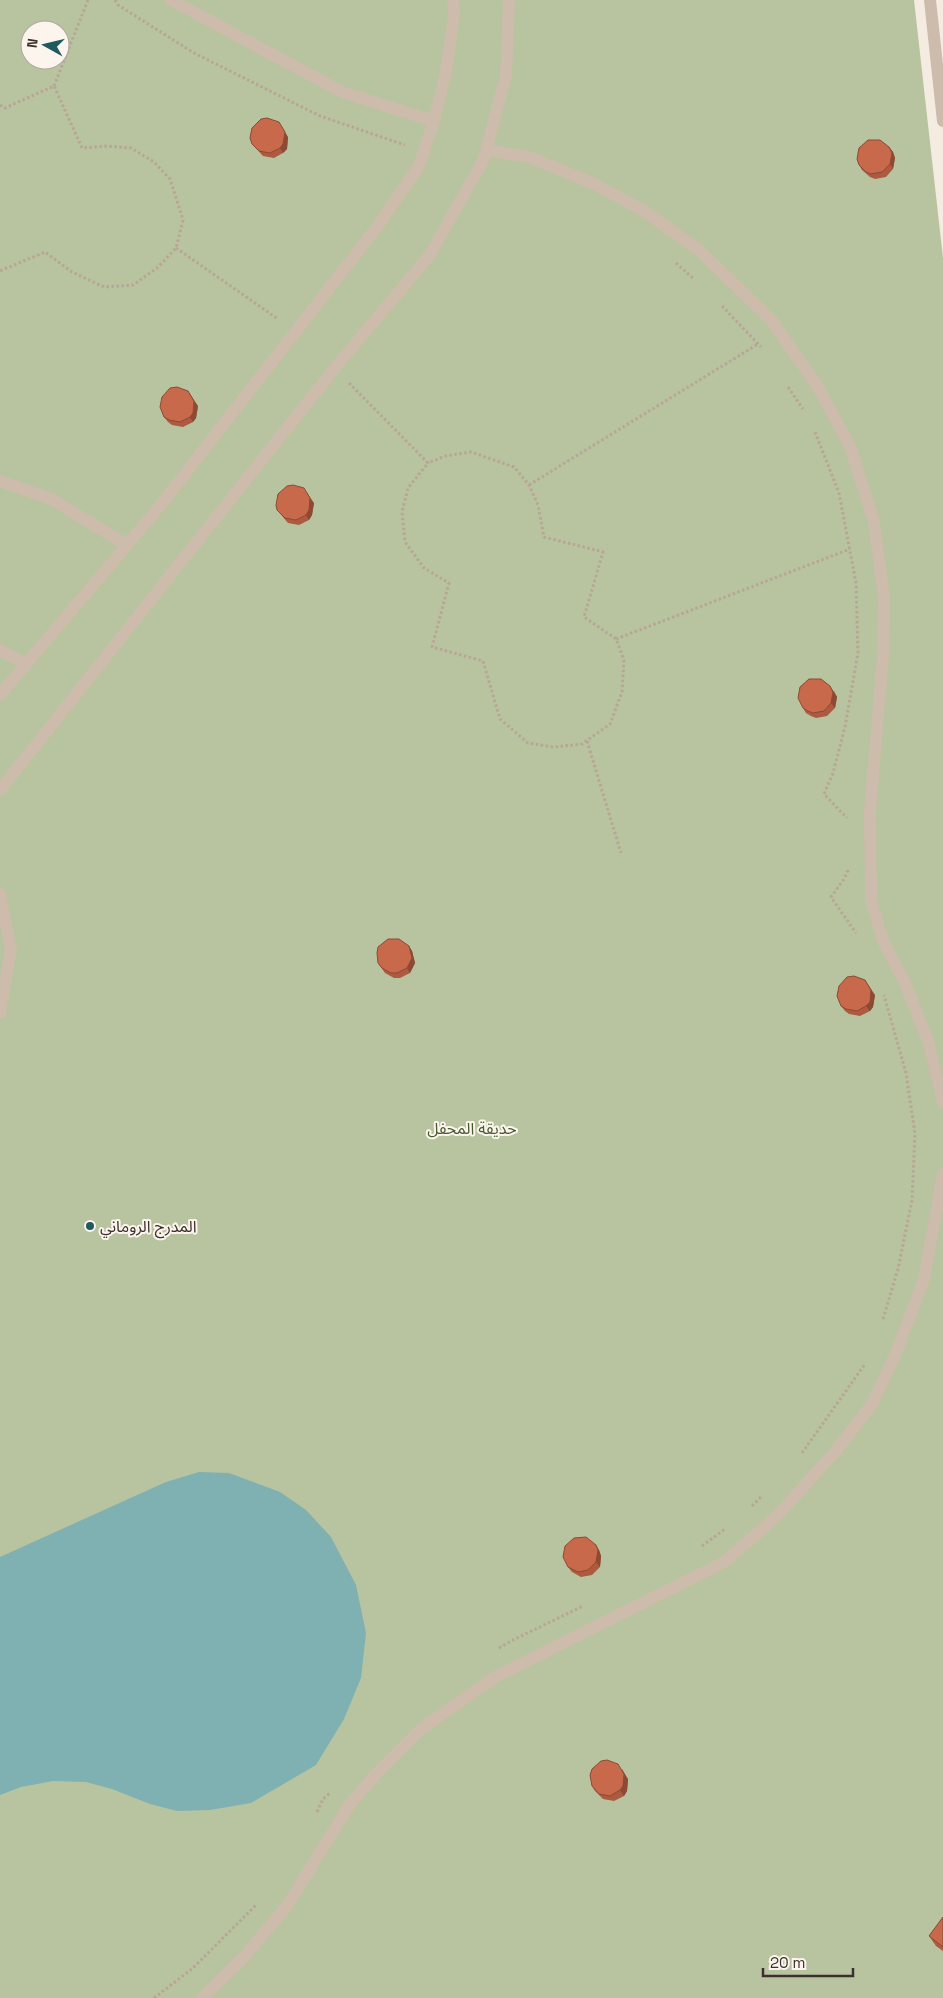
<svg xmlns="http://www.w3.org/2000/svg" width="943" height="1998" viewBox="0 0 943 1998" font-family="'Space Grotesk','Noto Sans Arabic',sans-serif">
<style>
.green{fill:#b8c4a0;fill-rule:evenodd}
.water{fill:#7fb0b2}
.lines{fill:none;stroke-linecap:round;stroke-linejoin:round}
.path{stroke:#b9a596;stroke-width:3;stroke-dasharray:2.5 2.5;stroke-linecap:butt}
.minor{stroke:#cdbbac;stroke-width:12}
.wall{fill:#ac5a40}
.shaded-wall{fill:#8c4a34}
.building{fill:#c8694b;stroke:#8c4a34}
.poi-dot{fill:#1f5a5e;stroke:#fbf5ee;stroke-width:2}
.labels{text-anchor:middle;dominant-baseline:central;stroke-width:4;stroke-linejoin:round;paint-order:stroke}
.park-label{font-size:16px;fill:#4a5a2e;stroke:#fbf5ee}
.poi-label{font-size:16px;fill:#3b302b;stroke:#fbf5ee;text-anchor:start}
</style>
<rect width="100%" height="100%" fill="#f4ebe1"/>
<!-- green -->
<path class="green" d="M0,0H914L943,258V1998H0ZM30,30H60V60H30Z"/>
<!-- water -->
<path class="water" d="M199,1472L229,1473L280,1492L306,1510L331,1537L356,1585L366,1633L361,1678L344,1719L316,1765L251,1803L210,1810L177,1811L150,1804L112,1789L86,1782L53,1781L21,1787L0,1795V1557L166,1482Z"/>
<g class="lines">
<!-- path -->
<path class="path" d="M115,0L118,5L194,53L320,116L405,145
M54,86L88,0
M0,105L5,108L54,86L82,148L107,146L131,148L154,162L170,179L183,220L176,248L157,268L133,285L104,287L72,272L45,252L0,271
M176,248L278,319
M676,263L694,279
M722,306L761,347
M349,383L428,463L408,488L402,512L405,542L424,568L449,583L432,647L483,661L500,719L528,743L553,747L582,744L610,724L622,692L624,660L616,639L584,617L603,552L544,537L538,505L529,485L514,467L471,452L445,456L428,463
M788,387L803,409
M815,432L839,493L856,583L858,653L845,727L833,773L824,794L847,818
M529,485L758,344
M616,639L850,549
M587,741L621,853
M848,870L844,879L831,897L856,933
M883,1319L898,1269L912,1200L915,1134L906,1073L884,995
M802,1453L865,1364
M752,1506L762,1496
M702,1546L725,1529
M499,1648L511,1641L583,1606
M317,1812L323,1799L330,1793
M154,1998L193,1968L256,1905"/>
<!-- minor -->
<path class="minor" d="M171,0L342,92L434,121
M930,0L943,121
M486,150L529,157L590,182L641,209L699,250L772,321L818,387L850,446L874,522L884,598L883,656L870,811L871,900L883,941L905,983L928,1041L943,1102
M0,481L51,499L127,545
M0,650L26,664
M0,695L159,507L377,227L419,166L434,121L446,71L454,16L453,0
M0,790L334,369L429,256L483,161L506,76L509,0
M0,894L11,949L0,1013
M202,1998L240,1961L287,1906L350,1804L376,1774L421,1729L495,1677L724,1562L775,1518L835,1452L872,1404L896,1353L924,1279L943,1174"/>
</g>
<!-- wall -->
<path class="wall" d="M288,137L287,149L283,153L274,158L263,156L252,144Z
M889,147L893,152L895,158L893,169L886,177L875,179L870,177L862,170L859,165Z
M198,406L196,418L193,422L183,427L172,425L168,422L164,417Z
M314,503L312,515L309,520L299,525L288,523L277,510Z
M834,691L837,697L835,708L827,716L816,718L811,716L806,713L803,708Z
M409,946L412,951L415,963L410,973L400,978H394L385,973L378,963Z
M875,995L873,1007L870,1011L860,1016L849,1014L845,1011L841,1006Z
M599,1550L601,1556L600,1567L592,1575L581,1577L572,1572L568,1567Z
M628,1779L627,1791L624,1796L614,1801L603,1799L595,1791L592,1786Z
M943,1917V1951L936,1946L929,1936Z"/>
<!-- shaded-wall -->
<path class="shaded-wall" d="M282,127L288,137L287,149L283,153L280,148Z
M889,147L893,152L895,158L893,169L890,164Z
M188,391L198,406L196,418L193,422L190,417Z
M307,493L314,503L312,515L309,520L306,515Z
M830,686L837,697L835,708L831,703Z
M409,946L412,951L415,963L410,973L407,968Z
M865,980L875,995L873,1007L870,1011L866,1006Z
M596,1545L599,1550L601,1556L600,1567L596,1562Z
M622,1769L628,1779L627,1791L624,1796L620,1790Z"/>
<!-- building -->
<path class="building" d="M267,118L279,122L285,132L283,144L280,148L270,153L259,151L252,144L250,138L252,128L261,119Z
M868,140H880L889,147L892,153L890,164L882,172L871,174L866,172L859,165L857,159L859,148Z
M177,387L188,391L194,401L193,413L190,417L180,422L169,420L164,417L160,407L162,397L170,388Z
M293,485L304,488L310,498L309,510L306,515L296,520L285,518L277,510L276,505L278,494L287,486Z
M809,679H821L830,686L833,692L831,703L824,711L813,713L808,711L803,708L798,698L800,687Z
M388,939H399L409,946L412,958L407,968L397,973H391L382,968L378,963L377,953L378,947Z
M854,976L865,980L871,990L870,1002L866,1006L857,1011L846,1009L841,1006L837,996L839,986L847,977Z
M586,1537L596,1545L598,1550L596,1562L588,1570L578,1572L568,1567L563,1557L565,1546L574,1538Z
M607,1760L618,1764L624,1774L623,1786L620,1790L610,1796L599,1794L592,1786L590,1775L592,1769L601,1761Z
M943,1917V1947L929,1936Z"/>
<!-- markers -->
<circle class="poi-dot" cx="90" cy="1226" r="5"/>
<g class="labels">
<!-- park labels -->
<g class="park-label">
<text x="472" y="1128">حديقة المحفل</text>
</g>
<!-- poi labels -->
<g class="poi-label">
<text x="100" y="1226">المدرج الروماني</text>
</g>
</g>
<!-- north arrow -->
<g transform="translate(45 45) rotate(278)"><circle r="24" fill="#fbf5ee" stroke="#aea6a0"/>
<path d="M0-4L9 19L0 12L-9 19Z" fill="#1f5a5e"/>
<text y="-8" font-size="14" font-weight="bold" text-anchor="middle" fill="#3b302b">N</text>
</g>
<!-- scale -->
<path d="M763 1968v8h90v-8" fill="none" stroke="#3b302b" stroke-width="2.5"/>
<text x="770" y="1968" font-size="15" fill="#3b302b" stroke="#fbf5ee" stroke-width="4" paint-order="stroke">20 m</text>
</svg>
